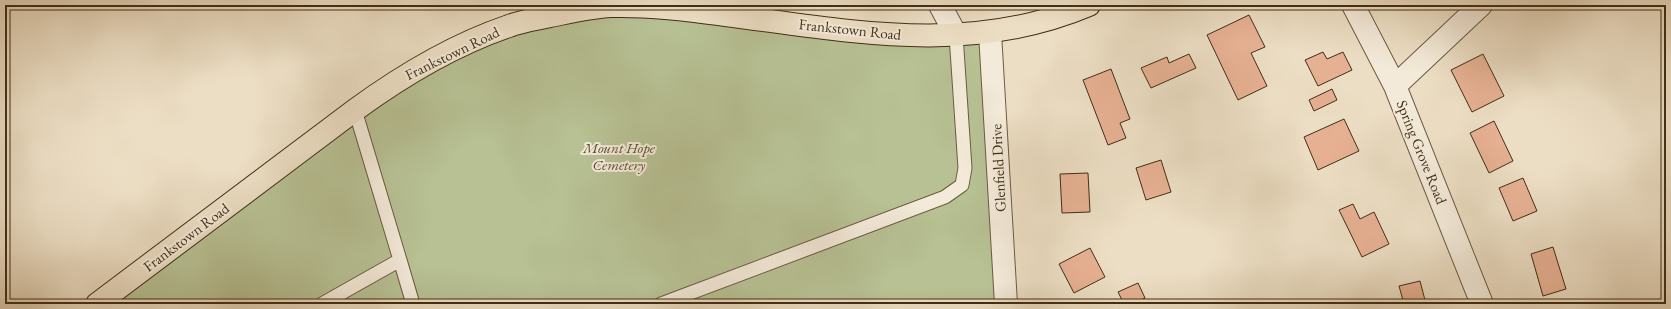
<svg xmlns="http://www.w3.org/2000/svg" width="1671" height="309" viewBox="0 0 1671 309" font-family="'EB Garamond',serif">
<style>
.green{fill:#b7c194;stroke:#7c7854}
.building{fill:#e6b193;stroke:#422e15}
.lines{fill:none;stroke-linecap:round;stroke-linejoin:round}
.service-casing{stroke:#6c5a41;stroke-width:15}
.minor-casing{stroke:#6c5a41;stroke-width:24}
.primary-casing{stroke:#422e15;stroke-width:24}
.service{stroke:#f3ead9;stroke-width:13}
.minor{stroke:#f3ead9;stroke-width:22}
.primary{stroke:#ecdec4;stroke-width:22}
.labels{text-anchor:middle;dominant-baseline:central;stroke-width:4;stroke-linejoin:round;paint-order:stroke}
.street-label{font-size:15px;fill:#422e15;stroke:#f3ead9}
.park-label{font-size:15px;font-style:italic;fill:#594b2e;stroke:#f3ead9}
</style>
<rect width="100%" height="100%" fill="#ecdec4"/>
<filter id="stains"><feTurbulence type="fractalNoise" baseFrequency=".005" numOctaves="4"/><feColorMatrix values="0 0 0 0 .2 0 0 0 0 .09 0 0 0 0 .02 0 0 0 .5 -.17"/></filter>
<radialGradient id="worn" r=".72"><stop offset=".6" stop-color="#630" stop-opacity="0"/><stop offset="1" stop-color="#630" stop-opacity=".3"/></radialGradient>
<!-- green -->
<path class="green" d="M564,13L990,33L1006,304H97L394,82Z"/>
<!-- building -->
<path class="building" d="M1249,15L1265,47L1251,53L1267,86L1238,100L1207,35Z
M1323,52L1327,59L1343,52L1352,70L1318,86L1305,60Z
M1189,54L1196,68L1151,88L1141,68L1167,57L1169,63Z
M1483,54L1504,96L1472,112L1451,70Z
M1111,69L1130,119L1120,123L1126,138L1108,145L1083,80Z
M1332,89L1337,100L1314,111L1309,100Z
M1344,119L1359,151L1318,170L1304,137Z
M1494,121L1513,161L1489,173L1470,133Z
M1161,160L1171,192L1146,200L1136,168Z
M1088,173L1090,212L1062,213L1060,174Z
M1523,178L1537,211L1513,221L1499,188Z
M1353,204L1360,219L1374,212L1389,244L1362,257L1339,210Z
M1553,247L1566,289L1543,296L1531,254Z
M1090,248L1105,277L1074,293L1059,264Z
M1420,281L1426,304H1404L1399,286Z
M1138,283L1145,298L1133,304H1124L1118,292Z"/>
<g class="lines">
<!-- service casing -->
<g class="service-casing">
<path id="service" d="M400,260L413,304
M322,304L400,260L355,110
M661,304L945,197L962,185L965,168L956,35"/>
</g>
<!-- minor casing -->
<g class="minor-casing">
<path id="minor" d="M940,5L956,35
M1353,5L1395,86L1482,304
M990,33L1006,304
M1395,86L1481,5"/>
</g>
<!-- primary casing -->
<g class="primary-casing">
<path id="primary" d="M97,304L355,110C403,75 453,45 509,26C522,21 537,19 550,16C570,12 591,7 611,6C649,5 688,10 726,15C850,31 969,56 1089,5"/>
</g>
<!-- service -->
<use href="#service" class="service"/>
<!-- minor -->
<use href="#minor" class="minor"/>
<!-- primary -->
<use href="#primary" class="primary"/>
</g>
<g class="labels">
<!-- street labels -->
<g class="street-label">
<text transform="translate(850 29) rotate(6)">Frankstown Road</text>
<text transform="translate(452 53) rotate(-26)">Frankstown Road</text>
<text transform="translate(1422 152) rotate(68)">Spring Grove Road</text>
<text transform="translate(998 168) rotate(-93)">Glenfield Drive</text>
<text transform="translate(186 237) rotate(-37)">Frankstown Road</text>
</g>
<!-- park labels -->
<g class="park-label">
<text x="619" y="147">Mount Hope<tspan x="619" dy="17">Cemetery</tspan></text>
</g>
</g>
<!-- margin -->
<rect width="1671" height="309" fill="none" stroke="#ecdec4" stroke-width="20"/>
<rect x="6" y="6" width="1659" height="297" fill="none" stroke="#422e15" stroke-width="2"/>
<rect x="10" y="10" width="1651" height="289" fill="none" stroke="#422e15"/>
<rect width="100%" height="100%" filter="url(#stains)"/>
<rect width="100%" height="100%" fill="url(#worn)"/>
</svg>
